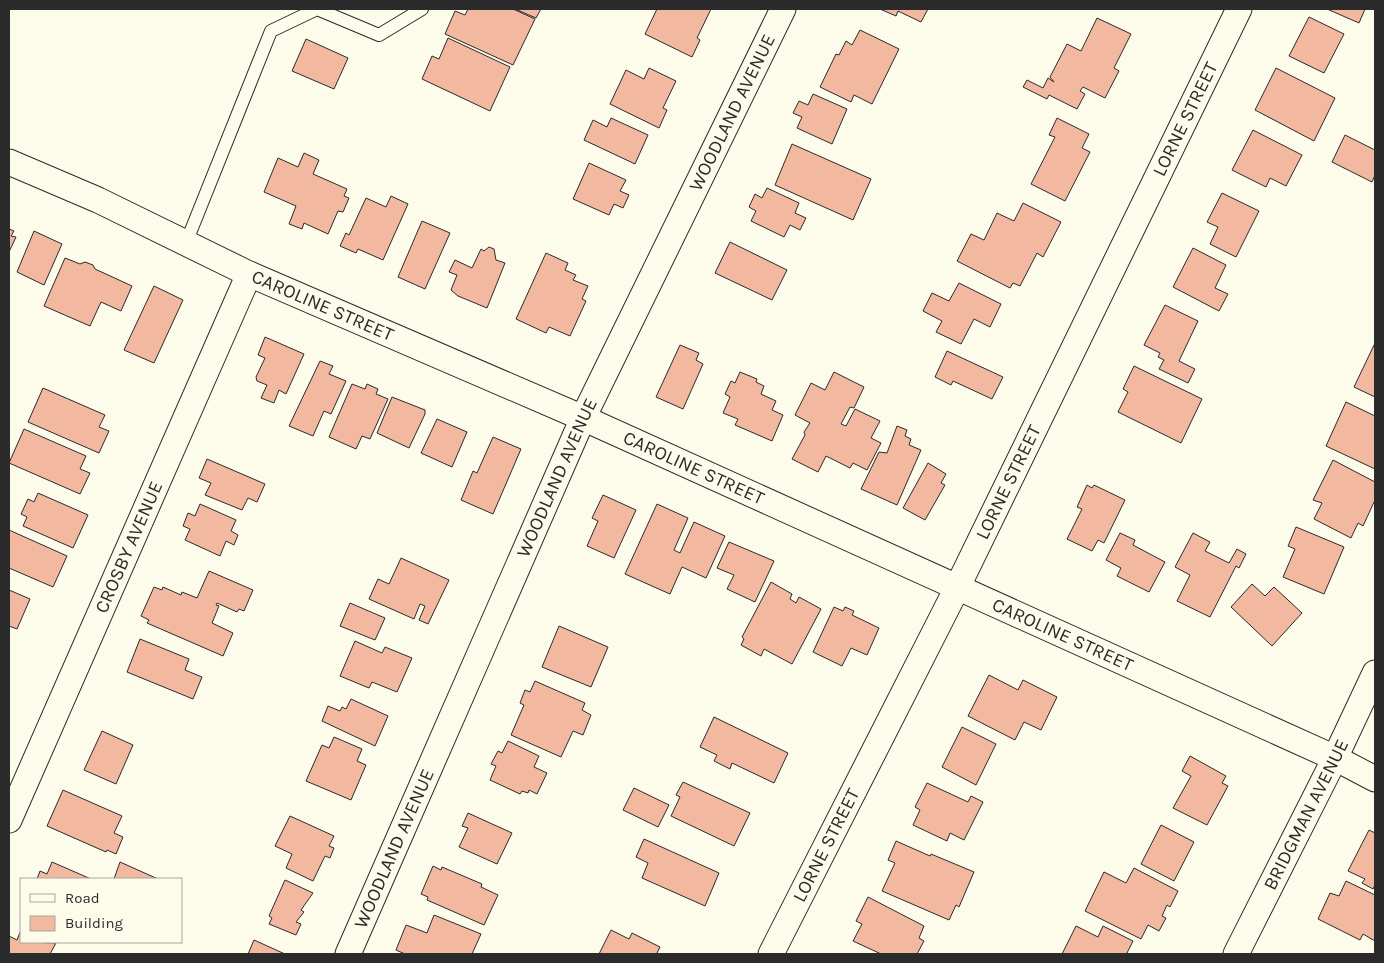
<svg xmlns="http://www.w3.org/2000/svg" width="1384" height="963" viewBox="0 0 1384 963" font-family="Karla,sans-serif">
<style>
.building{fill:#f2b8a0;stroke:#2b2b2b}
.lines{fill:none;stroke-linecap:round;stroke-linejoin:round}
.service-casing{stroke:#2b2b2b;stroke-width:14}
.minor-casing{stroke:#2b2b2b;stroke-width:27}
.service{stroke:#fdfbea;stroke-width:12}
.minor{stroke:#fdfbea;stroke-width:25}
.labels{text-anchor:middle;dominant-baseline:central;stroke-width:4;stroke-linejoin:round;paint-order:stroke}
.street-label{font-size:19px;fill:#2b2b2b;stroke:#fdfbea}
</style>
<rect width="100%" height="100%" fill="#fdfbea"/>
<!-- building -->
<path class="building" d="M468,9H513L535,19L513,65L445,34L455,11L465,15Z
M515,9H541L536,18Z
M657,9H711L697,38L700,40L692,57L645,34Z
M880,9H928L921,22L898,11L896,16Z
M1327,9H1365L1359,23Z
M1309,17L1344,34L1324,73L1289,56Z
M1097,18L1131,34L1114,68L1119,71L1105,98L1083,87L1080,91L1085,94L1077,109L1049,95L1047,99L1023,87L1027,80L1043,88L1048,78L1054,82L1050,77L1067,44L1081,51Z
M860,30L899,49L872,104L854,95L851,102L820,87L836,54L839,55L846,41L852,45Z
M448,38L510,67L490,111L422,79L432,56L439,59Z
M306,39L348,58L334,89L292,71Z
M649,68L676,81L663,108L667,110L659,128L610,104L626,70L644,79Z
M1276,68L1335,98L1314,141L1255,110Z
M813,94L847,109L832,144L797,128L802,117L793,113L799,101L808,105Z
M611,118L648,135L635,164L584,140L593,120L607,127Z
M1057,118L1089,134L1082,148L1090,152L1065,201L1031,184L1055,137L1049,135Z
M1253,130L1302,155L1286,186L1270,178L1266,187L1232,170Z
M1345,135L1375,150V175L1372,182L1332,162Z
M792,144L871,179L853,220L775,185Z
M304,153L319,160L313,174L347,189L344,196L349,198L343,212L338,211L328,234L304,223L302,229L289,224L296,206L264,192L278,158L298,167Z
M589,163L626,180L620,191L629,195L623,208L614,204L609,215L573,199Z
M767,188L799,203L795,213L806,218L800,230L790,225L784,237L751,221L756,211L749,207L755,194L762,198Z
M1222,193L1259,211L1236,257L1210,244L1218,227L1207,222Z
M391,196L408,204L383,260L358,249L356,253L340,246L346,233L349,235L366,198L386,207Z
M1023,203L1061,222L1043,257L1037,253L1020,286L1013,283L1010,288L957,261L971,234L984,240L997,213L1014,221Z
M422,221L450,233L425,289L398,277Z
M9,229L14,231L11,236L16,237L9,252Z
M34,231L62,244L44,285L17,272Z
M730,242L787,270L772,300L715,273Z
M489,247L494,249L496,260L505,263L487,308L458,296L451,290L457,275L449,272L455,260L472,268L481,249L484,251Z
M1193,248L1226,265L1215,288L1228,294L1219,311L1173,287Z
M546,253L568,263L565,270L576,275L573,280L588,286L582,299L586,301L570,336L549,327L546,333L516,319Z
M65,258L80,264L85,262L93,265L95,269L132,286L121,311L101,302L90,326L44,306Z
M959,283L1001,304L990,327L974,319L961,344L936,332L942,321L923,311L932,293L949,301Z
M154,286L183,300L154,363L124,350Z
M1165,305L1198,321L1179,361L1195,369L1188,383L1159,369L1164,360L1158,357L1160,353L1144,345Z
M265,337L304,354L286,394L279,390L274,403L261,398L267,385L257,381L256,377L265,358L258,355Z
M1375,343V397L1354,387Z
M680,345L699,353L696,360L703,364L683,409L656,397Z
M947,351L1003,377L992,399L953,381L951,385L935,377Z
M320,361L333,366L329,374L346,381L331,414L324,411L313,436L289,426Z
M1134,366L1202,399L1181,443L1118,412L1128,392L1123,389Z
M740,372L757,379L756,382L764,386L761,394L776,401L772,410L783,415L772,441L735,425L738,419L723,413L730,397L725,394L731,381L735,383Z
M834,372L864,387L854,408L850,407L841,424L846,426L855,409L880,421L871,438L881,443L867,470L853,463L850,468L826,456L818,472L792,459L805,435L804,432L810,423L795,415L811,383L825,390Z
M352,384L365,389L367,384L378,389L376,394L388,399L370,439L362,436L356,449L329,437Z
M43,388L105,415L99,427L109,431L99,453L28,422Z
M392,397L425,410V414L409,448L377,433Z
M1346,402L1375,416V469L1326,446Z
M437,419L467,432L452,467L421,453Z
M897,426L907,430L905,436L911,439L909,445L921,450L897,505L861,489L879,452L887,453Z
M24,429L86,456L80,469L90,473L80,494L9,463Z
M493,437L521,449L493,514L461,500L473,471L477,473Z
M207,459L265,484L257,502L248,498L242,510L205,495L211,483L199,478Z
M1333,460L1375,482V500L1363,526L1358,523L1351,538L1314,519L1322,503L1313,500Z
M928,463L946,474L941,483L945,485L925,520L903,508Z
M1087,485L1092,488L1094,485L1125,500L1104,543L1098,540L1092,551L1067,539L1082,509L1077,507Z
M38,493L88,515L73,548L23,526L27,517L21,514L28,499L34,502Z
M603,495L636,510L614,558L587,546L598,521L592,518Z
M200,504L236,520L231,531L238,535L234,545L226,541L220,556L185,540L190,529L183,526L188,513L195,516Z
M657,504L688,518L674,550L680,553L694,522L725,536L706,578L682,567L670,594L625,574Z
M1296,527L1344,547L1324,594L1283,577L1295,549L1288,546Z
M9,530L67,556L53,587L9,568Z
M1120,533L1135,540L1133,545L1165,562L1149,592L1117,576L1121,568L1106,560Z
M1193,533L1210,542L1205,551L1229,563L1237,549L1246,554L1239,568L1236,566L1210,617L1177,601L1190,575L1175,567Z
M729,542L774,561L755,602L727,589L734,575L717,568Z
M401,558L449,580L428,624L419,620L425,606L420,604L414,619L369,599L378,579L389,584Z
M209,571L253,590L244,611L239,609L237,612L217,603L216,605L219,606L212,623L233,633L223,656L147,623L149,620L141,616L154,587L162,590L163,587L181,595L182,592L197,598Z
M771,582L792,594L790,599L796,603L799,597L821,609L792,664L764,649L761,656L741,645L744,639L742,637Z
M1252,584L1265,596L1274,587L1302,613L1272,646L1231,607Z
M9,590L30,599L17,629L9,626Z
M350,603L385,618L375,640L340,626Z
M834,607L843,611L845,607L854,611L852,615L879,628L867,655L851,648L842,666L813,652Z
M559,626L608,647L591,687L542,667Z
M140,639L189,659L185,670L202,677L193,699L127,672Z
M355,641L382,653L385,647L412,658L397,692L372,682L369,688L340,676Z
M989,675L1018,690L1023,680L1057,697L1041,730L1024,722L1015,740L968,716Z
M535,681L585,703L582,710L591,715L583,735L573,731L561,757L511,735L524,705L520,703L525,690L530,692Z
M351,699L388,716L375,746L322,721L328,706L340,711L342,707L346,709Z
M714,717L788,753L774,783L732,763L730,769L714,761L717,755L700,747Z
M962,727L996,744L976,785L942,767Z
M102,731L133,745L116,784L84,770Z
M334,737L362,749L357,761L366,765L351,800L306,781L322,745L329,748Z
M508,741L539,756L534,767L547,773L537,794L529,790L528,793L522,791L520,794L490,780L496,766L491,764L498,751L502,753Z
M1190,756L1226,776L1222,783L1228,786L1207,825L1173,808L1191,776L1182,771Z
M683,782L750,813L734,846L671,816L680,797L676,795Z
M927,783L968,802L971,796L983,802L964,840L950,833L947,841L913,825L920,810L915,807Z
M634,788L669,805L658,827L623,810Z
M63,790L122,816L114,833L123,837L116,854L107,850L106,852L47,826Z
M468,813L512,833L497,864L459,847L468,828L462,826Z
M290,816L334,836L329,846L334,848L330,858L325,856L313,881L286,868L292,854L275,846Z
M1161,825L1194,842L1174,881L1141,864Z
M1369,830L1375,833V885L1373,889L1362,883L1365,879L1348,871Z
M644,839L719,873L705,906L642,878L648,863L636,857Z
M896,841L930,856L931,854L974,872L959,907L956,905L949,920L882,891L895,863L888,860Z
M52,862L91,879H37L40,871L47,874Z
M120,862L158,879H114Z
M433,866L441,870L442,867L482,884L481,887L498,895L484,925L427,900L428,897L421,894Z
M1134,868L1178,891L1170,907L1167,905L1162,916L1166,918L1159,931L1148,925L1141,939L1085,911L1104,872L1126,883Z
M285,880L313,893L301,910L304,912L296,922L301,924L296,935L269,924L272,918L269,916Z
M1346,881L1375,895V941L1363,934L1360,940L1318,919L1330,893L1339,896Z
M868,897L924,926L919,938L924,941L917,954H881L853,941L862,924L856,921Z
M434,915L481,934L472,954H405L396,950L406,925L427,933Z
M1076,926L1098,937L1103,926L1133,941L1127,953L1130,954H1062Z
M21,930V942L56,943L50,954H9V936L17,940Z
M611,930L629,939L632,933L660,947L657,953L660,954H599Z
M254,940L285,954H248Z"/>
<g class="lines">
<!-- service casing -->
<g class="service-casing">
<path id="service" d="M317,9L379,35L422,9
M186,243L271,31L317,9"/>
</g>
<!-- minor casing -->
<g class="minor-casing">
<g id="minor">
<path id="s1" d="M9,162L98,200L249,274L583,418L1335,758L1375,779"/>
<path id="s2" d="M9,820L249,274"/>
<path id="s3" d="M348,954L583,418L783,9"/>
<path id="s4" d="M771,954L957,588L1239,9"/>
<path id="s5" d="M1236,954L1335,758L1375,673"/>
</g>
</g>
<!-- service -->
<use href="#service" class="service"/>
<!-- minor -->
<use href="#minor" class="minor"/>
</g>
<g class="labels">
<!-- street labels -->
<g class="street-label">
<text stroke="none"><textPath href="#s3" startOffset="925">WOODLAND AVENUE</textPath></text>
<text stroke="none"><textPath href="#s4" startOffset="932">LORNE STREET</textPath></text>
<text stroke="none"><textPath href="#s1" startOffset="345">CAROLINE STREET</textPath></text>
<text stroke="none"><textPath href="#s1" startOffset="750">CAROLINE STREET</textPath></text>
<text stroke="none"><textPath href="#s3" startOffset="520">WOODLAND AVENUE</textPath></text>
<text stroke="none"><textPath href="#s4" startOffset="528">LORNE STREET</textPath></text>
<text stroke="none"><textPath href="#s2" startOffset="298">CROSBY AVENUE</textPath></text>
<text stroke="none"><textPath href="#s1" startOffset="1155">CAROLINE STREET</textPath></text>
<text stroke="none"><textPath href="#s5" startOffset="156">BRIDGMAN AVENUE</textPath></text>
<text stroke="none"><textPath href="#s4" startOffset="122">LORNE STREET</textPath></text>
<text stroke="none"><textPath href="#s3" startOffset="115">WOODLAND AVENUE</textPath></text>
</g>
</g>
<!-- border -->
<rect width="1384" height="963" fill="none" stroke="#2b2b2b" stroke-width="20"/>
<!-- legend -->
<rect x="20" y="878" width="162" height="65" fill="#fdfbea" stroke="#a9a89e"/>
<rect x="30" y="894" width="25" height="8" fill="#fdfbea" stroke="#a9a89e"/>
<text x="65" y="903" font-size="15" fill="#2b2b2b">Road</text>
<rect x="30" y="916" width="25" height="15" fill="#f2b8a0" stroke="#a9a89e"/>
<text x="65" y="928" font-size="15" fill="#2b2b2b">Building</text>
</svg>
